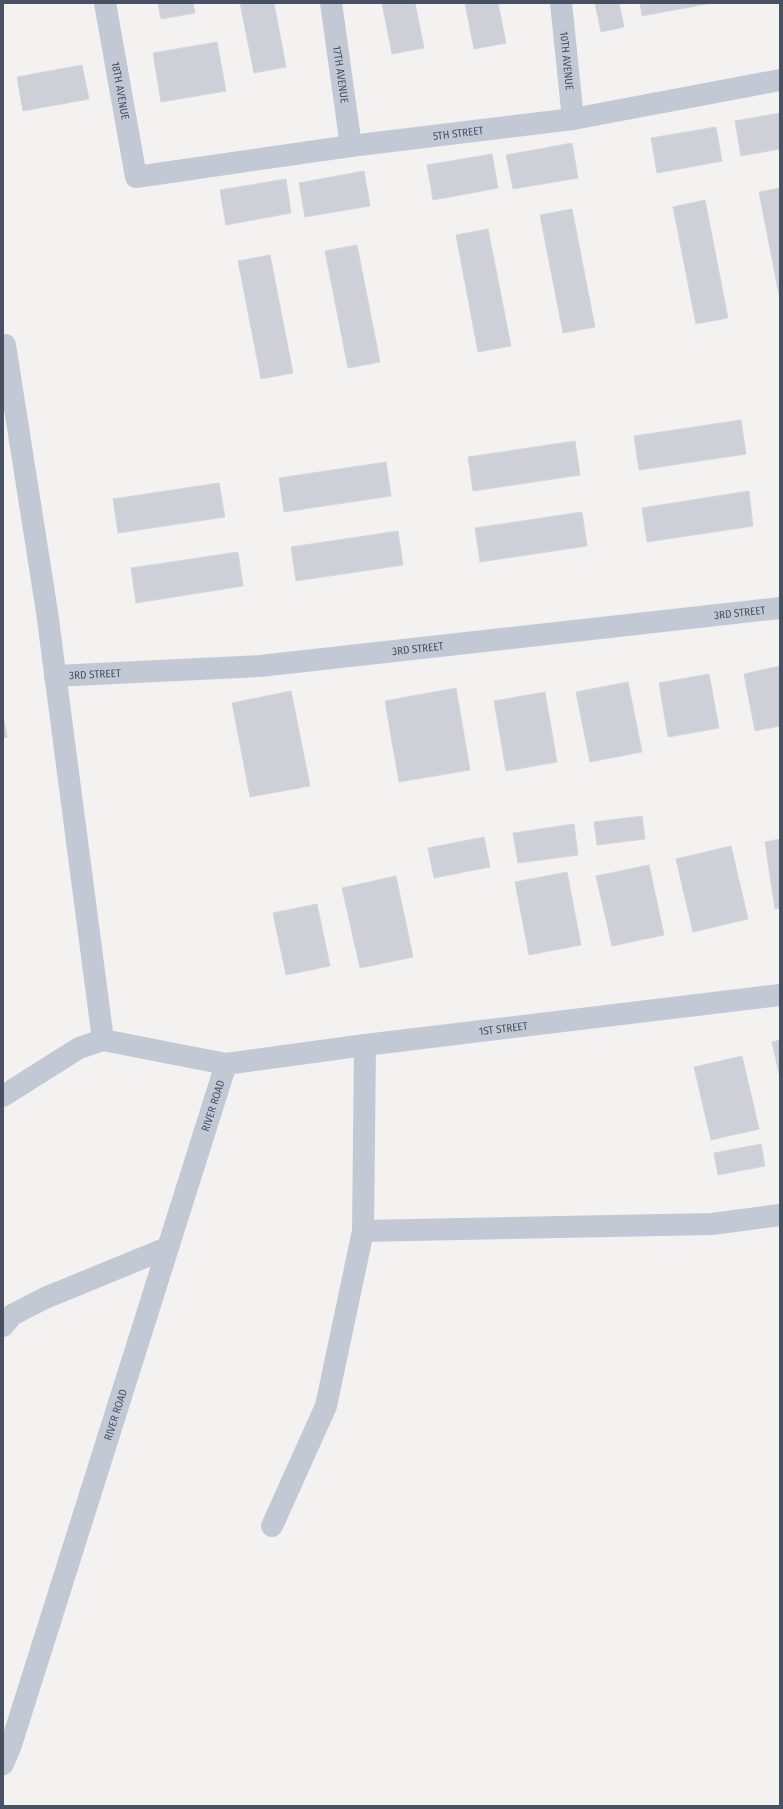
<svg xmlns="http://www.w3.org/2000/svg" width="783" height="1809" viewBox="0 0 783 1809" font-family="'Fira Sans Condensed',sans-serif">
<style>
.building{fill:#cdd0d7;stroke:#d5d6dd}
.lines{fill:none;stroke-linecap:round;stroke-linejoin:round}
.street{stroke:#c2c9d4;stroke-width:22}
.labels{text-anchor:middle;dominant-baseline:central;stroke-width:4;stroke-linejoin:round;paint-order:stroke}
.street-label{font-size:11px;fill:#485161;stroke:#fff}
</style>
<rect width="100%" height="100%" fill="#f4f2f1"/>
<!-- building -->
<path class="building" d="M158,3H193L195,13L161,19Z
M240,3H274L286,67L254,73Z
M382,3H415L424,48L392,54Z
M465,3H498L506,43L474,49Z
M595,3H619L624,27L601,32Z
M640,3H707V4L642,16Z
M217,42L226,91L161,102L153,53Z
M82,65L89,99L23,111L17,77Z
M780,113V149L741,156L735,121Z
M716,127L722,161L657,173L651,138Z
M572,143L578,178L513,189L506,155Z
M492,154L498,188L433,200L427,165Z
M364,171L370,206L305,217L299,183Z
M286,179L291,213L226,225L220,190Z
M780,188V300L759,192Z
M705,200L728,318L696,324L673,207Z
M572,209L595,327L563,333L540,215Z
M488,229L511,346L478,352L456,235Z
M357,245L380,362L348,368L325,251Z
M270,255L293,373L261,379L238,261Z
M741,420L746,454L639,470L634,436Z
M575,441L580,475L473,491L468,457Z
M386,462L391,496L284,512L279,478Z
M219,483L225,517L118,533L113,499Z
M749,491L753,526L647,542L642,508Z
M582,512L587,546L480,562L475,528Z
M398,531L403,565L296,581L291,547Z
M238,552L243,586L136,603L131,568Z
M780,666V726L755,731L744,674Z
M709,674L719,728L668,737L659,683Z
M628,682L642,752L590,762L576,692Z
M456,688L470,770L399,782L385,701Z
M291,691L310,786L250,797L232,703Z
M545,692L557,762L506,771L494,701Z
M3,715L7,737L3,738Z
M642,816L645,839L597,845L594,822Z
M574,824L578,855L518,863L513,833Z
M484,837L490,867L434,878L428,848Z
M780,839V908L775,909L765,842Z
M731,846L748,919L693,932L676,859Z
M649,865L664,935L612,946L596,876Z
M567,872L581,945L529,955L515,882Z
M396,876L413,957L360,968L342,888Z
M317,904L330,966L286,975L273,913Z
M780,1040V1078L772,1042Z
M742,1056L759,1129L711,1140L694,1067Z
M761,1144L765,1166L718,1175L714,1153Z"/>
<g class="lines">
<!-- street -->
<g class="street">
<path id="s1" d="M105,3L136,177L351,146L573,119L780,80"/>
<path id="s2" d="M331,3L351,146"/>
<path id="s3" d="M561,3L573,119"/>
<path d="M5,345L47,612L103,1040"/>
<path id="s4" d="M55,676L260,666L780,608"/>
<path id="s5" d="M3,1096L79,1048L103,1040L226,1064L365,1045L780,995"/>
<path d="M363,1231L712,1224L780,1215"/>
<path d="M3,1326L12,1315L45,1298L167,1248"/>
<path d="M272,1526L326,1406L363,1231L365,1045"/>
<path id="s6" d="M3,1764L11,1745L226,1064"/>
</g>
</g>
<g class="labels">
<!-- street labels -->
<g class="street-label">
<text stroke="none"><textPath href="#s3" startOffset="58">10TH AVENUE</textPath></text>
<text stroke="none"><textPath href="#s2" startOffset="72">17TH AVENUE</textPath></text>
<text stroke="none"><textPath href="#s1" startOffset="89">18TH AVENUE</textPath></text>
<text stroke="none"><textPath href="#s1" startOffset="502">5TH STREET</textPath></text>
<text stroke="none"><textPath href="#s4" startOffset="688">3RD STREET</textPath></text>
<text stroke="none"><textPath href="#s4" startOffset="364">3RD STREET</textPath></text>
<text stroke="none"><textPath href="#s4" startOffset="40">3RD STREET</textPath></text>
<text stroke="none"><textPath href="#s5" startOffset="520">1ST STREET</textPath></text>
<text stroke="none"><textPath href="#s6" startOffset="691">RIVER ROAD</textPath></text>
<text stroke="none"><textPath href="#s6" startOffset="367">RIVER ROAD</textPath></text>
</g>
</g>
<!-- border -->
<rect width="783" height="1809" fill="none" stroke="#485161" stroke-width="8"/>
</svg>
